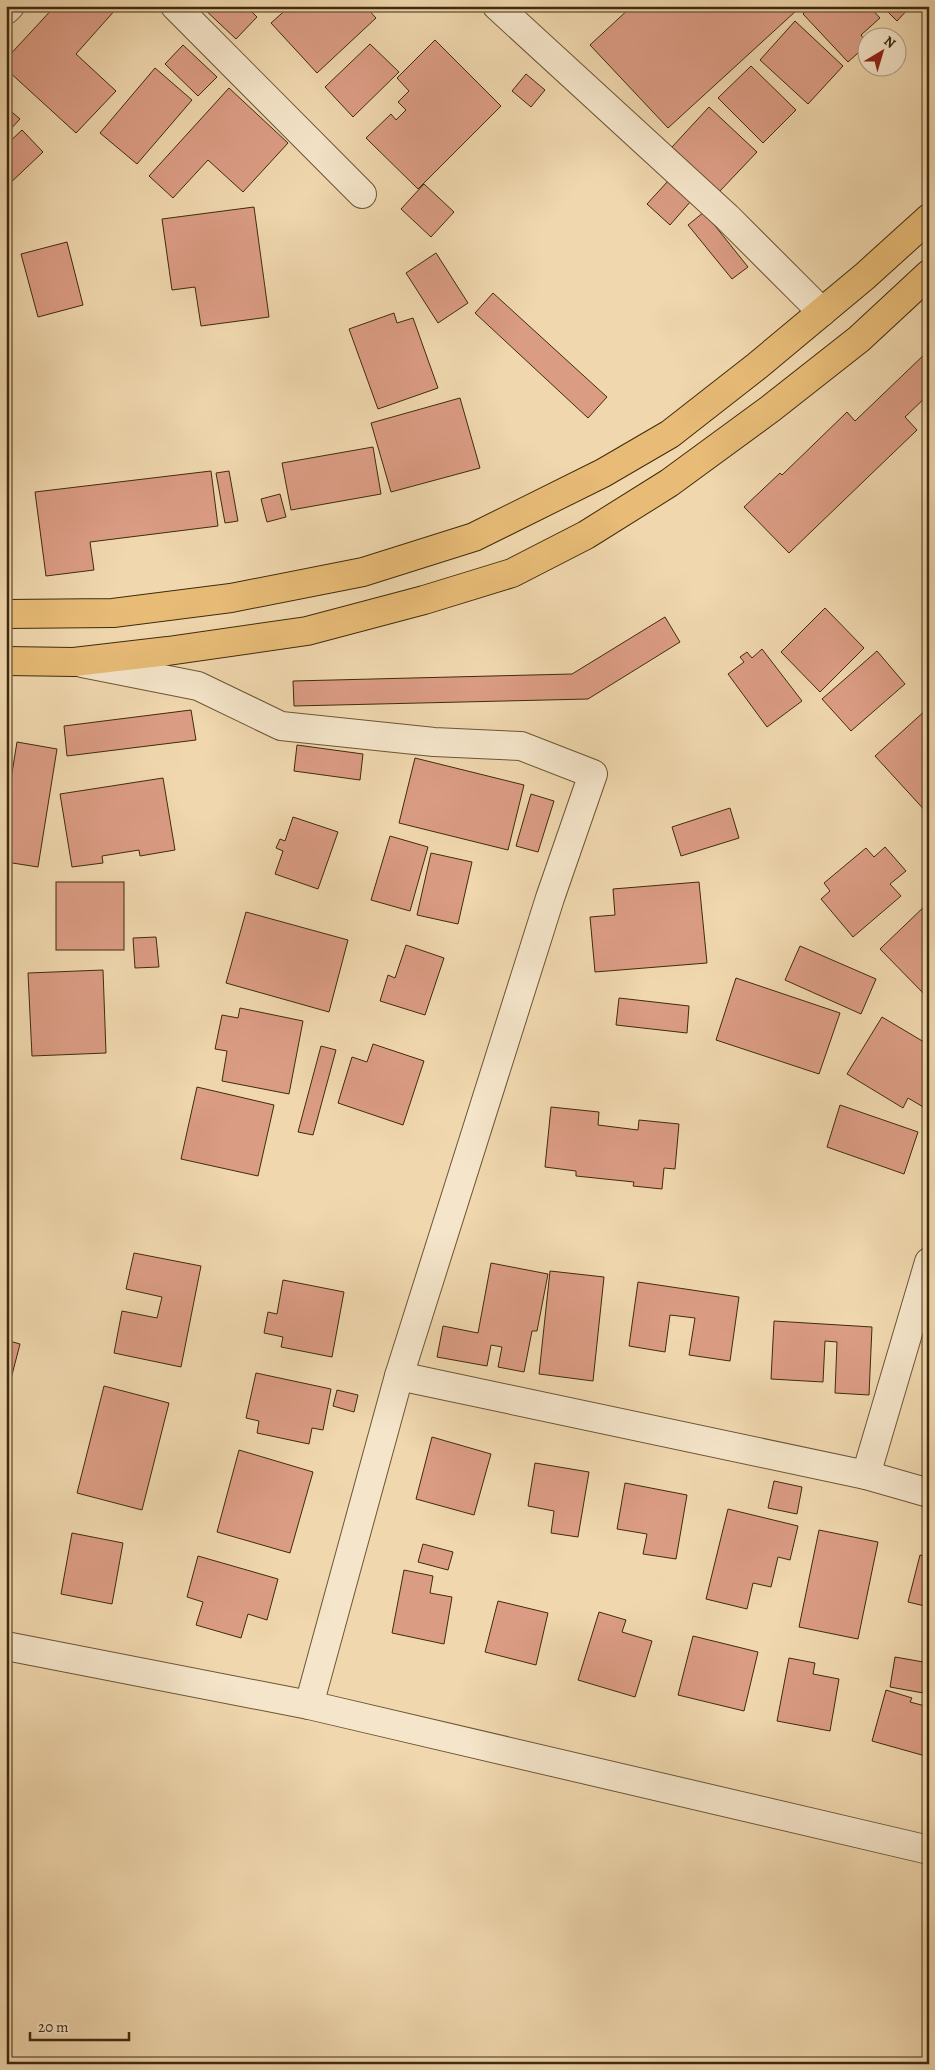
<svg xmlns="http://www.w3.org/2000/svg" width="935" height="2070" viewBox="0 0 935 2070" font-family="Alegreya,serif">
<style>
.building{fill:#db9c84;stroke:#3f2b0c}
.lines{fill:none;stroke-linecap:round;stroke-linejoin:round}
.street-casing{stroke:#6b5634;stroke-width:30}
.primary-casing{stroke:#3f2b0c;stroke-width:30}
.street{stroke:#f5e5ca;stroke-width:28}
.primary{stroke:#e8bc77;stroke-width:28}
</style>
<rect width="100%" height="100%" fill="#f0d7ae"/>
<filter id="stains"><feTurbulence type="fractalNoise" baseFrequency=".004" numOctaves="4"/><feColorMatrix values="0 0 0 0 .2 0 0 0 0 .09 0 0 0 0 .02 0 0 0 .5 -.17"/></filter>
<radialGradient id="worn" r=".72"><stop offset=".6" stop-color="#630" stop-opacity="0"/><stop offset="1" stop-color="#630" stop-opacity=".3"/></radialGradient>
<g class="building">
<path d="M55,6h58l3,3 -40,45 40,37 -40,42 -70,-64v-10z"/>
<path d="M201,6h45l11,11 -21,22z"/>
<path d="M290,6h39l3,4 5,-4h28l11,12 -59,55 -46,-50z"/>
<path d="M632,6h162l3,4 -129,118 -78,-83z"/>
<path d="M811,6h58l11,12 -19,17 7,9 -20,18 -45,-48z"/>
<path d="M882,6h29l-14,15z"/>
<path d="M795,21l48,45 -35,38 -48,-44z"/>
<path d="M435,40l66,66 -83,83 -52,-51 25,-24 5,6 10,-10 -8,-8 11,-11 -12,-13z"/>
<path d="M370,44l29,28 -46,45 -28,-30z"/>
<path d="M183,45l34,32 -19,19 -33,-32z"/>
<path d="M751,66l45,44 -33,33 -45,-45z"/>
<path d="M155,68l37,32 -55,64 -37,-31z"/>
<path d="M526,74l19,16 -14,17 -19,-16z"/>
<path d="M229,88l59,55 -45,49 -35,-32 -35,38 -24,-22z"/>
<path d="M6,107l14,12 -14,15z"/>
<path d="M709,107l48,45 -38,40 -47,-45z"/>
<path d="M22,130l21,22 -37,35v-42z"/>
<path d="M668,181l23,20 -21,24 -23,-21z"/>
<path d="M424,184l30,28 -23,25 -30,-28z"/>
<path d="M254,207l15,110 -68,9 -6,-39 -23,3 -10,-71z"/>
<path d="M704,212l44,55 -16,12 -44,-54z"/>
<path d="M67,242l16,63 -45,12 -17,-63z"/>
<path d="M436,253l32,50 -30,20 -32,-50z"/>
<path d="M493,293l114,104 -19,21 -113,-105z"/>
<path d="M394,313l3,10 16,-5 25,70 -60,21 -29,-80z"/>
<path d="M929,350v44l-24,23 12,13 -128,123 -45,-46 36,-34 2,2 65,-63 8,9z"/>
<path d="M460,398l20,70 -89,24 -20,-69z"/>
<path d="M373,447l8,47 -90,16 -9,-47z"/>
<path d="M211,471l7,55 -128,16 4,28 -48,6 -11,-84z"/>
<path d="M229,471l9,50 -13,2 -9,-50z"/>
<path d="M280,494l6,23 -19,5 -6,-23z"/>
<path d="M825,608l39,40 -44,44 -39,-40z"/>
<path d="M665,617l15,25 -92,57 -294,7 -1,-25 279,-7z"/>
<path d="M762,649l40,52 -35,26 -39,-53 16,-12 -4,-5 7,-5 5,6z"/>
<path d="M877,651l28,33 -54,47 -29,-32z"/>
<path d="M927,709l2,2v104l-54,-59z"/>
<path d="M191,710l5,30 -129,16 -3,-30z"/>
<path d="M17,742l40,7 -19,118 -32,-5v-52z"/>
<path d="M297,745l66,9 -3,26 -66,-9z"/>
<path d="M415,758l109,27 -16,65 -109,-27z"/>
<path d="M163,778l12,72 -35,6 -1,-6 -37,6 1,7 -31,4 -12,-73z"/>
<path d="M531,794l23,7 -16,51 -22,-6z"/>
<path d="M730,808l9,30 -58,18 -9,-29z"/>
<path d="M293,817l45,15 -20,57 -43,-15 8,-23 -7,-3 4,-9 5,2z"/>
<path d="M390,836l38,11 -18,64 -39,-11z"/>
<path d="M885,847l21,24 -16,13 11,12 -48,41 -32,-38 9,-8 -6,-8 42,-35 8,9z"/>
<path d="M431,853l41,9 -14,62 -41,-9z"/>
<rect x="56" y="882" width="68" height="68"/>
<path d="M699,882l8,81 -112,9 -5,-55 25,-2 -2,-26z"/>
<path d="M929,902v92l-3,2 -46,-47z"/>
<path d="M246,912l102,28 -19,72 -103,-29z"/>
<path d="M156,937l3,30 -24,1 -2,-30z"/>
<path d="M406,945l38,13 -19,57 -45,-14 8,-26 7,3z"/>
<path d="M800,946l76,33 -15,35 -76,-34z"/>
<path d="M103,970l3,83 -74,3 -4,-83z"/>
<path d="M736,978l104,35 -21,61 -103,-34z"/>
<path d="M619,998l70,8 -2,27 -71,-8z"/>
<path d="M240,1008l63,13 -14,73 -67,-13 5,-30 -12,-2 7,-34 16,3z"/>
<path d="M882,1017l47,28v19l-5,9 5,3v25l-4,7 -17,-10 -5,10 -56,-34z"/>
<path d="M373,1044l51,17 -21,64 -65,-22 14,-46 15,5z"/>
<path d="M321,1046l15,4 -23,85 -15,-3z"/>
<path d="M197,1087l77,18 -16,71 -77,-17z"/>
<path d="M840,1105l78,27 -14,42 -77,-27z"/>
<path d="M551,1107l48,5 -1,13 40,5 1,-10 40,4 -4,45 -11,-1 -2,21 -29,-3 1,-4 -58,-6v-5l-31,-4z"/>
<path d="M134,1253l67,13 -20,101 -67,-14 8,-42 35,7 5,-21 -36,-8z"/>
<path d="M491,1263l57,11 -11,57h-5l-8,41 -26,-5 4,-20 -11,-2 -4,21 -50,-9 6,-31 35,7z"/>
<path d="M550,1271l54,6 -11,104 -54,-7z"/>
<path d="M283,1280l61,12 -12,65 -51,-10 2,-10 -19,-4 4,-21 9,2z"/>
<path d="M638,1282l101,15 -9,64 -41,-6 6,-37 -25,-3 -5,37 -36,-6z"/>
<path d="M774,1321l98,6 -3,68 -34,-2 2,-51 -12,-1 -2,41 -52,-3z"/>
<path d="M6,1340l14,4 -14,54z"/>
<path d="M256,1373l75,16 -8,41 -11,-2 -3,16 -52,-11 2,-12 -13,-3z"/>
<path d="M104,1386l65,17 -27,107 -65,-17z"/>
<path d="M337,1390l21,5 -4,17 -21,-6z"/>
<path d="M432,1437l59,17 -17,61 -58,-16z"/>
<path d="M239,1450l74,22 -23,81 -73,-21z"/>
<path d="M535,1463l54,9 -11,65 -27,-4 3,-22 -26,-5z"/>
<path d="M774,1481l28,6 -5,27 -29,-6z"/>
<path d="M625,1483l62,12 -11,64 -33,-5 4,-20 -30,-5z"/>
<path d="M728,1509l70,17 -8,34 -12,-3 -7,30 -18,-4 -6,26 -41,-10z"/>
<path d="M819,1530l59,12 -20,97 -59,-12z"/>
<path d="M72,1533l51,10 -11,61 -51,-10z"/>
<path d="M423,1544l30,8 -5,18 -30,-8z"/>
<path d="M920,1555l9,2v50l-21,-5z"/>
<path d="M198,1556l80,23 -11,41 -19,-6 -7,24 -45,-13 7,-23 -16,-5z"/>
<path d="M404,1570l29,6 -3,17 22,4 -8,47 -52,-11z"/>
<path d="M498,1601l50,12 -12,52 -51,-13z"/>
<path d="M599,1612l27,8 -4,12 30,9 -17,56 -57,-17z"/>
<path d="M693,1636l65,16 -14,59 -66,-16z"/>
<path d="M895,1657l34,6v31l-39,-7z"/>
<path d="M789,1658l26,5 -2,11 26,5 -9,52 -53,-10z"/>
<path d="M886,1690l26,8 -2,4 19,5v50l-57,-16z"/>
</g>
<g class="lines">
<g class="street-casing">
<g id="street">
<path d="M175,6l187,188"/>
<path d="M497,6l230,211 95,95"/>
<path d="M6,10l4,-4"/>
<path d="M82,663l116,23 83,40 153,16 87,4 72,28 -43,124 -151,478"/>
<path d="M866,1475l63,-213"/>
<path d="M6,1646l303,59 620,145"/>
<path d="M309,1705l90,-329 467,99 63,18"/>
</g>
</g>
<g class="primary-casing">
<g id="primary">
<path d="M6,614l107,-1 118,-15 132,-26 111,-35 129,-64 67,-39 87,-68 108,-90 64,-58"/>
<path d="M6,661l68,1 94,-11 139,-20 117,-31 88,-27 74,-38 83,-52 101,-74 89,-70 70,-65"/>
</g>
</g>
<use href="#street" class="street"/>
<use href="#primary" class="primary"/>
</g>
<rect width="935" height="2070" fill="none" stroke="#f0d7ae" stroke-width="25"/>
<rect x="8" y="8" width="920" height="2055" fill="none" stroke="#3f2b0c" stroke-width="2.5"/>
<rect x="12" y="12" width="910" height="2045" fill="none" stroke="#3f2b0c"/>
<g transform="translate(882 52) rotate(38)"><circle r="24" fill="#f5e5ca" stroke="#ac9b7e"/>
<path d="M0-4L9 19L0 12L-9 19Z" fill="#8f2418"/>
<text y="-8" font-size="14" font-weight="bold" text-anchor="middle" fill="#3f2b0c">N</text>
</g>
<path d="M30 2032v8h99v-8" fill="none" stroke="#3f2b0c" stroke-width="2.5"/>
<text x="38" y="2032" font-size="15" fill="#3f2b0c" stroke="#f5e5ca" stroke-width="4" paint-order="stroke">20 m</text>
<rect width="100%" height="100%" filter="url(#stains)"/>
<rect width="100%" height="100%" fill="url(#worn)"/>
</svg>
